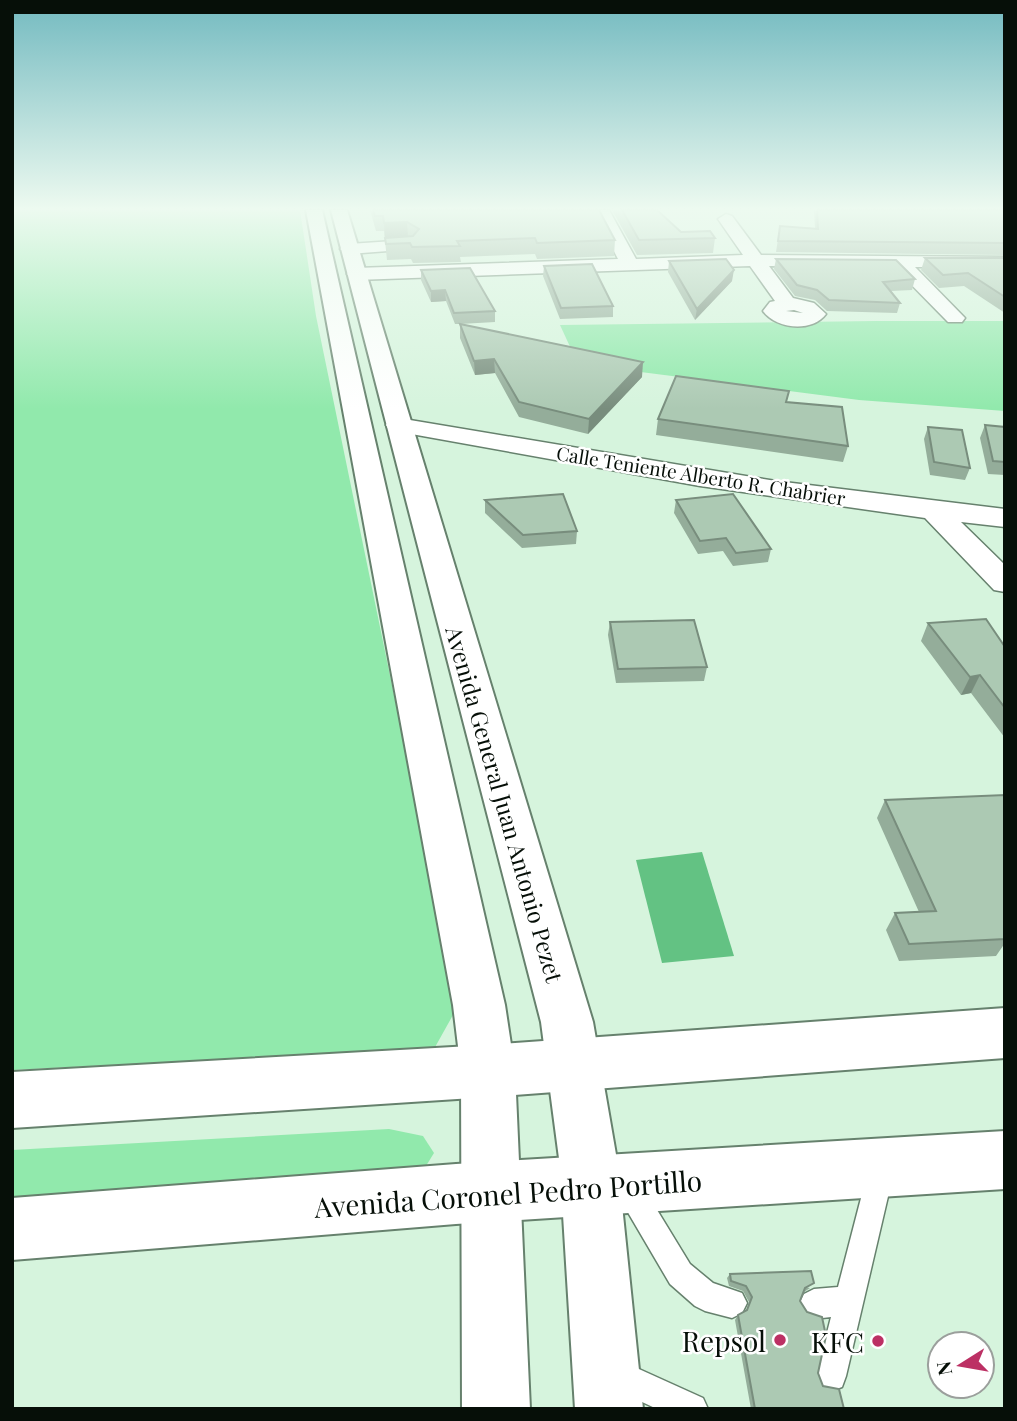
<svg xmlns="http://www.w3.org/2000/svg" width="1017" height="1421" viewBox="0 0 1017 1421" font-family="'Playfair Display',serif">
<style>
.green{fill:#91e9ac}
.water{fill:#63c283}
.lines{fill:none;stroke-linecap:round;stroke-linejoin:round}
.service-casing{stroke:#66816d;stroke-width:3}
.minor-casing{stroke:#66816d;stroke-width:3}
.tertiary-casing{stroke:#66816d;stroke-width:4}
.secondary-casing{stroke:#66816d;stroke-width:4}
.service{fill:#fff;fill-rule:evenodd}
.minor{fill:#fff;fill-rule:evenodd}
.tertiary{fill:#fff;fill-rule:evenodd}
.secondary{fill:#fff;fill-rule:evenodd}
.wall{fill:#94ad9a}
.shaded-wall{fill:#788d7d}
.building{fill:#acc9b3;stroke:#788d7d;stroke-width:2}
.poi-dot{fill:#bc3064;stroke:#fff;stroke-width:2.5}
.labels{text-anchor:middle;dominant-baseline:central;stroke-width:5;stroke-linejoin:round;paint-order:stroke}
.far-street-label{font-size:19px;fill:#060f08;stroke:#fff}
.street-label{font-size:23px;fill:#060f08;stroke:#fff}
.near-street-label{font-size:28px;fill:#060f08;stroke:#fff}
.near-poi-label{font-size:28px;fill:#060f08;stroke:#fff;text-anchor:end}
</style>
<rect width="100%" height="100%" fill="#d6f4dd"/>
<g class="green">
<path d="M12,210h288l16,106 142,690 -24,43 -422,21z"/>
<path d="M875,321h130v90l-146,-11 -281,-36 -18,-39z"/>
<path d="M389,1129l34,7 11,17 -13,21 -409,27v-51z"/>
</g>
<path class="water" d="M702,852l32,104 -72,7 -26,-103z"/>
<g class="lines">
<g class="service-casing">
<g id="service">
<path d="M880,1162l9,4 4,9 -47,201 -4,11 -11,4 -11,-4 -4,-11 15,-59 -17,2 -10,-5 -5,-10 5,-10 10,-5 24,-2 29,-112 4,-9z"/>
<path d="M630,1178l10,4 50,82 23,19 29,10 5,10 -5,10 -10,5 -27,-7 -10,-5 -25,-22 -54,-92 4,-10z"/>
<path d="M619,1360l84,38 5,11h-51l-49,-23 -4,-11 4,-11z"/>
</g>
</g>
<g class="minor-casing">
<g id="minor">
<path d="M593,210h16l27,49 107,-4 -25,-36 8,-5 6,2 29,39 244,2v10h-90l50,51 -3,4h-14l-54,-55 -125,-1 24,32 21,5 12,11c-14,19 -50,15 -63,-3l7,-9 5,-1 -25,-35 -394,14 -9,-6 9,-6 262,-9zM794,310l9,3 -17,-2z"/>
<path d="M408,240l9,5 -3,4 -65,5 -9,-5 9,-5z"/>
<path d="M398,418l378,63 229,28v18l-44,-5 44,43v27l-11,-2 -69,-72 -225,-32 -311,-56 -3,-5 3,-5z"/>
</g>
</g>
<g class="tertiary-casing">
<g id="tertiary">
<path d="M306,210h16l183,795 10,66 15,338h-68l-1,-338 -8,-66z"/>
<path d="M331,210h16l246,812 25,144 25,243h-68l-15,-243 -19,-144z"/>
</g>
</g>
<g class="secondary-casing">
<g id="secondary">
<path d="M1005,1008v50l-517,39 -476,31v-56l476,-27z"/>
<path d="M1005,1131v58l-549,35 -444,36v-62l444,-34z"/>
</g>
</g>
<use href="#service" class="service"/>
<use href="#minor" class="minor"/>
<use href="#tertiary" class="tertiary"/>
<use href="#secondary" class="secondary"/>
</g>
<g class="wall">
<path d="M370,210h229l16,30 -1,16 -77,3 -2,-5 -75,3 1,5 -48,1 -2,-4 -24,1 -3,-29h-8z"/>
<path d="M612,210h45l24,22 34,6 -2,15 -76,2z"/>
<path d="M814,210h191v45l-229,-3 4,-26 35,2z"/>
<path d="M925,258h80v55l-41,-27 -25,2 -18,-18z"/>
<path d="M776,259l139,20 -3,11 -21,1 9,12 -3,10 -70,-2 -12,-11 -20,-4 -21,-27z"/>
<path d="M669,261l63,20 -37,39 -27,-48z"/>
<path d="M544,266l69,40v11l-53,2 -17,-43z"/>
<path d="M421,270l74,41v11l-35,2 182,53 -54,57 -69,-17 -24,-44 -20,2 -15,-37v-14h-5l-9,-23 -15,1 -10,-22z"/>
<path d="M786,402l62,44 -5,16 -187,-27 2,-16z"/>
<path d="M985,425l20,2v48l-17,-1 -8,-36z"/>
<path d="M928,427l42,41 -5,12 -35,-5 -6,-36z"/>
<path d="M485,500l92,31 -1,13 -54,4 -37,-35z"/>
<path d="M676,500l95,49 -3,13 -35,4 -10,-15 -25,3 -24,-41z"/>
<path d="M610,622l97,45 -3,14 -88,2 -8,-48z"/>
<path d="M928,623l77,24v91l-34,-45 -10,2 -40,-54z"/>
<path d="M1005,795v148l-9,13 -97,5 -13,-31 9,-17 24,-1 -42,-94 8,-18z"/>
<path d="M730,1274l80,14 -6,4 -4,9 18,72 5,13 21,23h-93l-16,-89 3,-5 8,-4 3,-9 -6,-11 -14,-5 -2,-8z"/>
</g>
<g class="shaded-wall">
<path d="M407,222l1,15 -23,2 -1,-16z"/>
<path d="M734,270l-2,11 -37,39 2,-11z"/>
<path d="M445,290l1,11 -15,1v-11z"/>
<path d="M494,359l1,14 -20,2 -1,-14z"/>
<path d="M643,362l-1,15 -54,57 1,-15z"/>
<path d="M980,675l-9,18 -10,2 9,-18z"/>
</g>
<g class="building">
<path d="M373,210h226l16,30 -78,3 -2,-5 -78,3 3,5 -48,1 -2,-4 -24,1 -1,-6 28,-2 6,-7 -12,-7 -23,1 -1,-7h-8z"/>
<path d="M622,210h35l24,22 29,-1 5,7 -76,2z"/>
<path d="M817,210h188v33l-227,-2 2,-15 38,3z"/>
<path d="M925,258h80v39l-37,-24 -25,2z"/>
<path d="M726,259l8,11 -37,39 -28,-48z"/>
<path d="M776,259l120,1 19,19 -32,3 17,21 -71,-3 -12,-10 -20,-5z"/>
<path d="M592,264l21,42 -52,2 -17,-42z"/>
<path d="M470,268l25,43 -41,2 -9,-23 -14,1 -10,-21z"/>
<path d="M460,324l183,38 -54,57 -70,-17 -25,-43 -20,2z"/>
<path d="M676,376l113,15 -3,11 56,5 6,39 -190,-27z"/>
<path d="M985,425l20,2v35l-12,-1z"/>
<path d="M928,427l34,3 8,38 -36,-6z"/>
<path d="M563,494l14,37 -54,4 -38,-35z"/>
<path d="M733,494l38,55 -35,4 -10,-15 -26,3 -24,-41z"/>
<path d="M986,619l19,28v61l-25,-33 -10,2 -42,-54z"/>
<path d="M694,620l13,47 -89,2 -8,-47z"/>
<path d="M1005,795v144l-96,5 -14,-31 41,-2 -51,-111z"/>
<path d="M811,1271l3,12 -9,5 -5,13 7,11 15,5 4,19 -8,37 5,13 16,3 5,20h-89l-17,-94 9,-5 5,-13 -6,-11 -15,-5 -1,-7z"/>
</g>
<linearGradient id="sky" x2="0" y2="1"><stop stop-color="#73bac0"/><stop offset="0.51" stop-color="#edfaf0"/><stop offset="1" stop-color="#edfaf0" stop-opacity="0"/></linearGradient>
<rect width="1017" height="409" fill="url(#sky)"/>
<g class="poi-dot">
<circle cx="780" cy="1340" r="7"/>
<circle cx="878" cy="1341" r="7"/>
</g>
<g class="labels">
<g class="far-street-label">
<text transform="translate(701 475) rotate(9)">Calle Teniente Alberto R. Chabrier</text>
</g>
<g class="street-label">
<text transform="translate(505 804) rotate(74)">Avenida General Juan Antonio Pezet</text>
</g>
<g class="near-street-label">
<text transform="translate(508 1193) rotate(-4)">Avenida Coronel Pedro Portillo</text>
</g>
<g class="near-poi-label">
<text x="766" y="1340">Repsol</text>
<text x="864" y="1341">KFC</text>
</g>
</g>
<rect width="1017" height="1421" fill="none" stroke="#060f08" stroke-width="28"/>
<g transform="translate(961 1365) rotate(259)"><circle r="33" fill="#ffffff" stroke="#9b9f9c" stroke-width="2"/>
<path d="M0-5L12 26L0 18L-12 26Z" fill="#bc3064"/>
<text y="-10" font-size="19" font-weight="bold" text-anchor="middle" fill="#060f08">N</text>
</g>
</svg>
